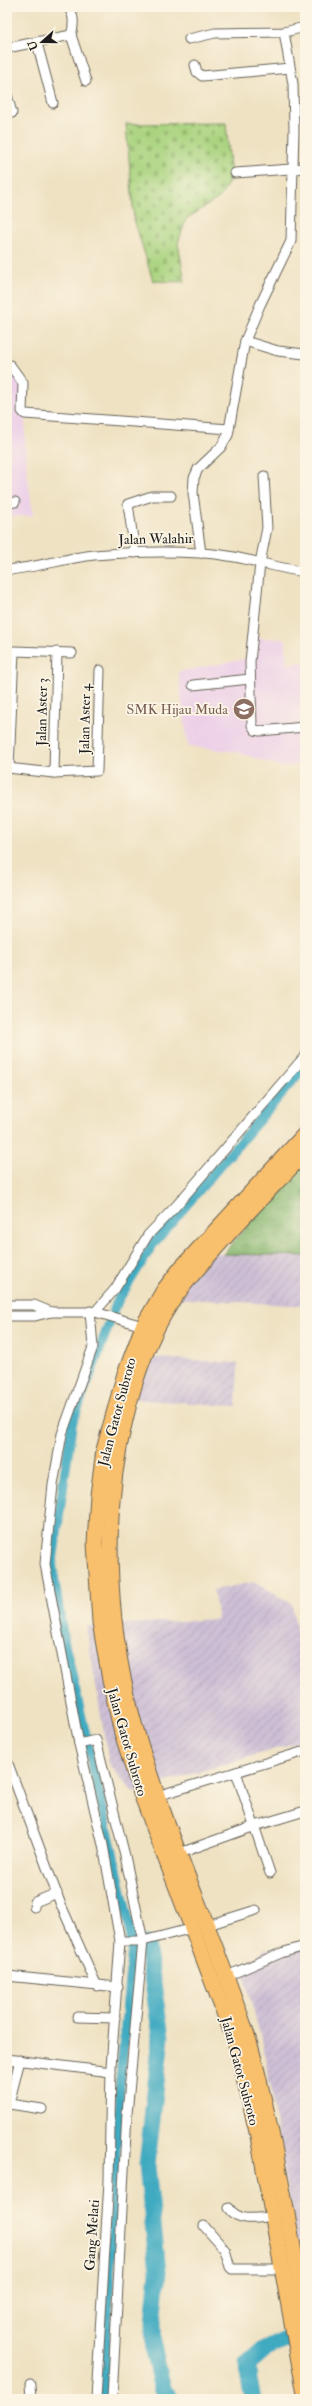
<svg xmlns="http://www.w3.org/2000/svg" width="312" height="2406" viewBox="0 0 312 2406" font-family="'IM FELL Double Pica',serif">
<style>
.built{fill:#edd0e8}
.industrial{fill:url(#industrial-furrows)}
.forest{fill:url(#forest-crowns);stroke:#516844}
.cemetery{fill:url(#cemetery-stones);stroke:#62784d}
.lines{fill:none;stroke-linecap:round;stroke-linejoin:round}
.canal{stroke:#41aac1;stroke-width:10}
.river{stroke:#41aac1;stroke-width:17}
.minor-casing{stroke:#666156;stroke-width:11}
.trunk-casing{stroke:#666156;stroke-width:17}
.minor{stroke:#fff;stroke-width:9}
.trunk{stroke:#f8bf6c;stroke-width:15}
.labels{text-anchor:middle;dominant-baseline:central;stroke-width:3.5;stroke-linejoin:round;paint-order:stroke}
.street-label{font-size:14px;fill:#1c1c1c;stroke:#fcf5e5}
.education-label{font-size:14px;fill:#785e54;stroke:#fcf5e5;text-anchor:end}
</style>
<defs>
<pattern id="industrial-furrows" width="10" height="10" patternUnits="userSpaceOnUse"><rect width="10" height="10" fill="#ccbed4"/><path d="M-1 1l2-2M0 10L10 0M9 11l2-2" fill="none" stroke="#afa3b5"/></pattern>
<pattern id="forest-crowns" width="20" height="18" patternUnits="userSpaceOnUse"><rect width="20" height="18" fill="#86b56d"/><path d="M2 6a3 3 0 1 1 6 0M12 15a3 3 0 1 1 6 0" fill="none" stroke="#6d9259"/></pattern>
<pattern id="cemetery-stones" width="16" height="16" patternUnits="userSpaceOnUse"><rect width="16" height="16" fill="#a9d37e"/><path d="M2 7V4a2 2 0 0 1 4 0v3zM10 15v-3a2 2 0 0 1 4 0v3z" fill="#91b56c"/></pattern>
</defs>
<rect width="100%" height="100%" fill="#fcf5e5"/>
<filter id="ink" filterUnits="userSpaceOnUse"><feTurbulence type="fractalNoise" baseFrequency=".025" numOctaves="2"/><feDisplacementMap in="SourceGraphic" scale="8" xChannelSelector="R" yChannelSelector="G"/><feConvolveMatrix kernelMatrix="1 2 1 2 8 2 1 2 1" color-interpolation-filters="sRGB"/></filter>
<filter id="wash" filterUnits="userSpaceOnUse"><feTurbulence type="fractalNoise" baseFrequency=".012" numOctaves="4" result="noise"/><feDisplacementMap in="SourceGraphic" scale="16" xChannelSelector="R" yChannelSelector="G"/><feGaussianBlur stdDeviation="0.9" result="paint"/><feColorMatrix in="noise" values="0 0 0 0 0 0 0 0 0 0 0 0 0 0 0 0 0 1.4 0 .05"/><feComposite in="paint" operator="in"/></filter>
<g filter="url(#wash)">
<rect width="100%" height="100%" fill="#efe2c3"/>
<g class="built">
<path d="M7,361l18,24v70l8,61h-26z"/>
<path d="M248,638l38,1 1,25 18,-2v101l-23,4 -45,-15 -49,-6 -10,-74 72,-14z"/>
</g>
<g class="industrial">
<path d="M198,1250l25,4 82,2v50l-132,-8z"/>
<path d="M143,1357l95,6 -2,43 -105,-7z"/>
<path d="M254,1582l38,22 13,82v54l-172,52 -24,-28 -23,-138 132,-7 -5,-29z"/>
<path d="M305,1944v316l-7,-3 -35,-212 -21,-75 23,-21z"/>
</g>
<path class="forest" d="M305,1159v97l-82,-2z"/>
<path class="cemetery" d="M226,123l5,55 -11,19 -34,22 -8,24 7,39 -32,-1 -19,-62 -8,-95z"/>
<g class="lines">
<path class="canal" d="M103,2399l17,-315 12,-133 -3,-28 -66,-286 -11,-72 20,-142 46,-123 35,-56 152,-178"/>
<g class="river">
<path d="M147,1944l14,93 -14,128 11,107 -5,51 1,33 8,32 9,11"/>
<path d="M253,2399l-4,-18 -1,-17 16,-14 41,-19"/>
</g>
</g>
</g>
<g filter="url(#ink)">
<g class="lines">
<g class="minor-casing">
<g id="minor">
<path d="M71,35l15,46"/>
<path d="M189,39l26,-6 69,-1 21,-5"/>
<path d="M37,43l16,60"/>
<path d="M7,48l64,-13c3,-9 4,-22 -4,-28"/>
<path d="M195,65l2,7 5,4 88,-8"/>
<path d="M7,95l5,18"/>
<path d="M235,173l70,-5"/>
<path d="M245,341l33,10 27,3"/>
<path d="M10,365l13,18 -1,28 3,3 204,15"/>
<path d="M264,476l3,52 -7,35 -10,99 2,63 3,5 5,1 45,-4"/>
<path d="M7,503l8,-1"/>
<path d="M135,553l-7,-49 24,-8h19"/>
<path d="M201,553l-8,-60 1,-15 4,-9 23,-22 7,-12 17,-94 15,-36 31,-64 3,-111 -1,-46 -9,-52"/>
<path d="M7,570c29,-2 58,-12 87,-15 35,-3 71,-4 106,-2 36,1 70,14 105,19"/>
<path d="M193,685l57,-6"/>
<path d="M7,768l47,5 43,-2 3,-101"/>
<path d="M9,768l5,-117 58,2"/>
<path d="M54,773l3,-121"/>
<path d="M7,1305h27l17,7"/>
<path d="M90,1311l3,36 -31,87 -9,51 -8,79 34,180 24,101 17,96 -9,126 -2,114 -13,218"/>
<path d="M95,1312l20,-23 33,-54 28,-29 129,-150"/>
<path d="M7,1316h28l16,-4h44l48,14"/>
<path d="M79,1744l17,-4 29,116 18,85 -16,173 -15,285"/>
<path d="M7,1761l54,144 36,81"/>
<path d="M236,1772l34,101"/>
<path d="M157,1796l148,-45"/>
<path d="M180,1853l75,-27 50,-15"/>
<path d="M34,1907l1,-5 22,-9"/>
<path d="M208,1925l48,-15"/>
<path d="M120,1941h23l50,-13"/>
<path d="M7,1976l111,11"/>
<path d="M227,1976l54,-23 24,-7"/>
<path d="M77,2017l38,1"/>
<path d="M7,2059l104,13"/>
<path d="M7,2104h2l11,-44"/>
<path d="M9,2104l33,5"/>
<path d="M229,2208c10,15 28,10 44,8"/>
<path d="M204,2226l21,24 5,17 2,2h51"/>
<path d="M30,2384l1,15"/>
</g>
</g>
<g class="trunk-casing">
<g id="trunk">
<path d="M305,1134l-124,134 -17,22 -21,36 -19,51 -20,73 -6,45 -3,48 5,79 10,58 12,53 20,63 94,248 22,92 47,258"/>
<path d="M305,1153c-31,32 -62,63 -91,97 -15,17 -31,34 -43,53 -22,34 -37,78 -46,117 -25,100 -17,218 13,317 30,100 75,196 108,295 8,24 13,49 19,73 16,70 28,140 40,210"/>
</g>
</g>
<use href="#minor" class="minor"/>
<use href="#trunk" class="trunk"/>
</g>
</g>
<defs>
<g id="school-disc" transform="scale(1.15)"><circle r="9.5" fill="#8d6e63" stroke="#fcf5e5"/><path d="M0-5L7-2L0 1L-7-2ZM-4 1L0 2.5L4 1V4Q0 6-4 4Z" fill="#fff"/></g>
</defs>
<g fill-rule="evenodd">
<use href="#school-disc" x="244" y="709"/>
</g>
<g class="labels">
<g class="street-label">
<text transform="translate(156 539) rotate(-1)">Jalan Walahir</text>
<text transform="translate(42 712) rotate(-89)">Jalan Aster 3</text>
<text transform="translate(85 719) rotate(-89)">Jalan Aster 4</text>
<text transform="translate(117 1412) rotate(-75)">Jalan Gatot Subroto</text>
<text transform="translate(127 1742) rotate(74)">Jalan Gatot Subroto</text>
<text transform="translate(240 2071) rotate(75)">Jalan Gatot Subroto</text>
<text transform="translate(92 2235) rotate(-86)">Gang Melati</text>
</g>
<g class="education-label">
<text x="228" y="709">SMK Hijau Muda</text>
</g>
</g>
<rect width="312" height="2406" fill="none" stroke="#fcf5e5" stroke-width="24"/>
<g transform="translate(42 42) rotate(249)" stroke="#fcf5e5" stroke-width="3" paint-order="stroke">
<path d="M0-3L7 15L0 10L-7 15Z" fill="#1c1c1c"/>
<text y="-6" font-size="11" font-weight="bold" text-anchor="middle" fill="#1c1c1c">U</text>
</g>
</svg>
